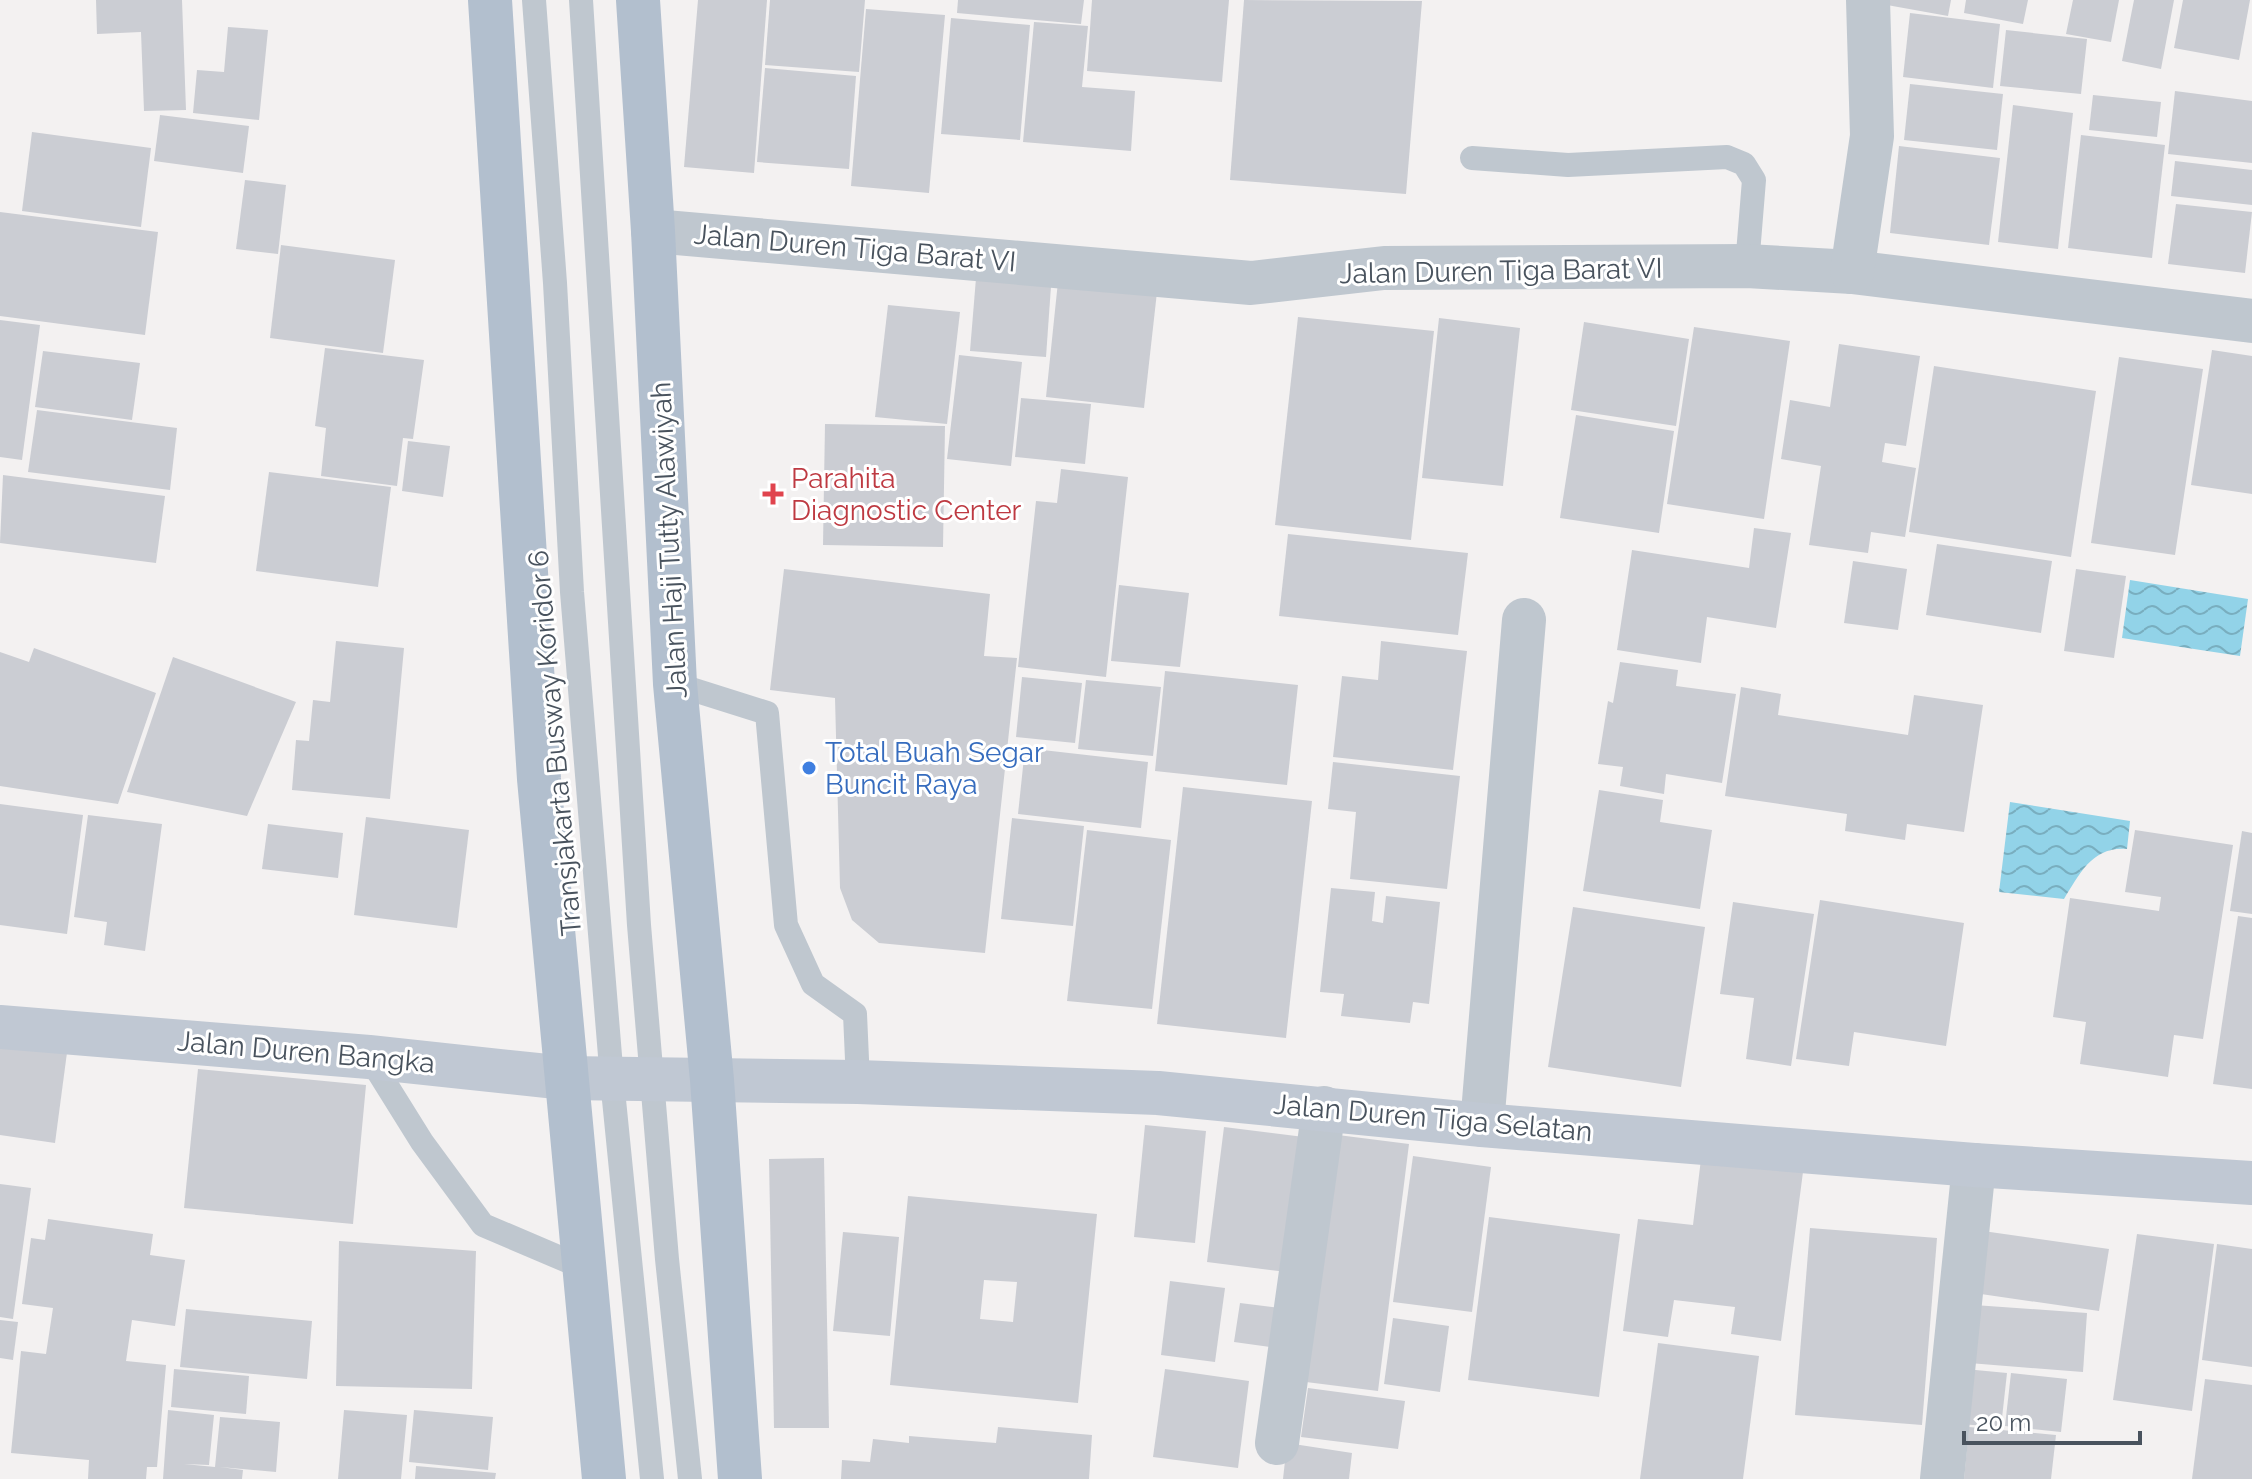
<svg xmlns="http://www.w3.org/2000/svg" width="2252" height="1479" viewBox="0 0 2252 1479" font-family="Raleway,sans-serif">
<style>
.water{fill:url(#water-waves)}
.building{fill:#cbcdd3;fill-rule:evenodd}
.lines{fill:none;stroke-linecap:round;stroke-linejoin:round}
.lane{stroke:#bfc7cf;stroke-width:24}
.street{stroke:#bfc7cf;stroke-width:44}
.secondary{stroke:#c0c8d3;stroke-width:44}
.primary{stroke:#b2bfce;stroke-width:44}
.health-dot{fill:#e0444e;stroke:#fff;stroke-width:3}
.shop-dot{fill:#3f7fe0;stroke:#fff;stroke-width:3}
.labels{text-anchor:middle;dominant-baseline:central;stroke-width:6;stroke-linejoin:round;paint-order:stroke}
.street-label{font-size:28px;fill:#49535e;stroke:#fff}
.health-label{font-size:28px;fill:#be3a42;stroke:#fff;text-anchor:start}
.shop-label{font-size:28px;fill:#366cbe;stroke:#fff;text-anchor:start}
</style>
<defs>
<pattern id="water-waves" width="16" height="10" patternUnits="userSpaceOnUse" patternTransform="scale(2)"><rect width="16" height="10" fill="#92d3e8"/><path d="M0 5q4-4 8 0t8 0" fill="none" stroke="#79aebf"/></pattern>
</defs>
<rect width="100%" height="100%" fill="#f3f1f1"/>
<g class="water">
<path d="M2130,580l118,19 -8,57 -118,-18z"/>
<path d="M2010,802l120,19 -3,28c-34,-3 -47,24 -63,50l-65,-7z"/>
</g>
<g class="building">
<path d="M96,0h86l4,110 -42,1 -3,-79 -44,2z"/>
<path d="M698,0h69l-13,173 -70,-6z"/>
<path d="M770,0h95l-6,72 -94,-7z"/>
<path d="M958,0h126l-3,24 -124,-11z"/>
<path d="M1092,0h137l-7,82 -135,-11z"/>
<path d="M1244,0l178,1 -16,193 -176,-14z"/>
<path d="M1888,0h63l-3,16 -61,-11z"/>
<path d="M1966,0h62l-5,24 -59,-11z"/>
<path d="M2073,0h46l-8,42 -45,-8z"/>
<path d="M2134,0h40l-13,69 -39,-8z"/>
<path d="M2183,0h67l-11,60 -65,-12z"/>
<path d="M866,9l79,6 -16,178 -78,-7z"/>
<path d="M1910,13l90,11 -7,64 -90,-11z"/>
<path d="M951,18l79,7 -10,115 -79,-6z"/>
<path d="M1034,22l54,4 -6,61 53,4 -4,60 -108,-9z"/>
<path d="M228,27l40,3 -9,90 -66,-7 4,-43 27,2z"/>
<path d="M2006,30l81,9 -6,55 -81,-8z"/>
<path d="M765,68l91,8 -7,93 -92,-7z"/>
<path d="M1910,84l93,10 -6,56 -93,-10z"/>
<path d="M2175,91l77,10v62l-84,-9z"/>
<path d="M2093,95l68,7 -4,35 -68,-7z"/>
<path d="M2013,105l60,8 -15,136 -60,-7z"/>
<path d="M160,115l89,11 -6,47 -89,-12z"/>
<path d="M32,132l119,16 -10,79 -119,-16z"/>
<path d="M2081,135l84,10 -13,113 -84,-10z"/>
<path d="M1899,146l101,12 -11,87 -99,-12z"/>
<path d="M2175,161l77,9v35l-81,-9z"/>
<path d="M245,180l41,5 -8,69 -42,-5z"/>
<path d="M2176,204l76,8 -7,61 -77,-9z"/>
<path d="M0,212l158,20 -13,103 -145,-19z"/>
<path d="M281,245l114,15 -12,93 -113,-15z"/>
<path d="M977,266l75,6 -6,85 -76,-6z"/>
<path d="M1059,272l99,11 -14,125 -98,-11z"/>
<path d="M888,305l72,7 -13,112 -72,-7z"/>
<path d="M1298,317l136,14 -23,209 -136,-15z"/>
<path d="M1439,318l81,10 -17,158 -81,-8z"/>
<path d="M0,320l40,5 -18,135 -22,-3z"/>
<path d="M1584,322l105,17 -13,87 -105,-16z"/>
<path d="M1694,327l96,14 -26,178 -97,-15z"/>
<path d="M1839,344l81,12 -14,90 -21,-3 -3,19 34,6 -11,69 -34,-5 -3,21 -59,-8 12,-79 -40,-7 9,-59 40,7z"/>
<path d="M325,348l99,12 -11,79 -10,-1 -6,48 -76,-10 5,-48 -11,-2z"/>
<path d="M2212,350l40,6v138l-61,-9z"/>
<path d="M43,351l97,12 -8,57 -97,-13z"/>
<path d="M959,355l63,7 -11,104 -64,-7z"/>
<path d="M2119,357l84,12 -28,186 -84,-12z"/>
<path d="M1934,366l162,25 -25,166 -162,-25z"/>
<path d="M1021,398l70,6 -6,60 -70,-7z"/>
<path d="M37,410l140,18 -7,62 -142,-18z"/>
<path d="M1576,415l98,16 -15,102 -99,-15z"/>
<path d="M825,424l120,2 -2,121 -120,-2z"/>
<path d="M408,441l42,5 -7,51 -41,-6z"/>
<path d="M1061,469l67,8 -22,200 -88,-10 18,-166 21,2z"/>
<path d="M269,472l122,15 -13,100 -122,-16z"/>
<path d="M3,475l162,21 -9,67 -156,-20z"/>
<path d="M1754,528l37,5 -15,95 -69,-11 -6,46 -84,-13 15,-100 117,18z"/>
<path d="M1288,534l180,19 -10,82 -179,-19z"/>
<path d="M1937,544l115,17 -11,72 -115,-18z"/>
<path d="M1853,561l54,8 -9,61 -54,-7z"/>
<path d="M784,569l206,25 -6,62 33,2 -32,295 -106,-10 -27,-23 -12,-32 -5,-190 -65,-8z"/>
<path d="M2076,569l50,7 -12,82 -50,-7z"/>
<path d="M1119,585l70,8 -9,74 -69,-6z"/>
<path d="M336,641l68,7 -14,151 -98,-9 4,-50 13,1 4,-41 17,2z"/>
<path d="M1381,641l86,10 -14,119 -120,-13 9,-81 36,4z"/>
<path d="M34,648l122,45 -38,111 -118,-18v-134l29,10z"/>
<path d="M173,657l123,45 -49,114 -120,-24z"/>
<path d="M1620,662l58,8 -2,16 60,8 -14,89 -56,-9 -2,20 -44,-8 3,-19 -25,-3 10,-63 5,2z"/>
<path d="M1165,671l133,14 -11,100 -132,-14z"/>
<path d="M1022,677l60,6 -7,60 -59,-6z"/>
<path d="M1086,680l75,7 -8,69 -75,-7z"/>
<path d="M1741,687l40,7 -3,21 130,20 6,-40 69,10 -19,127 -57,-8 -2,16 -60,-9 2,-17 -122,-18z"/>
<path d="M1025,748l123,14 -7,66 -123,-14z"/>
<path d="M1333,762l127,14 -13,113 -97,-10 6,-67 -28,-3z"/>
<path d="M1183,787l129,14 -26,237 -129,-14z"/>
<path d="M1599,790l64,10 -3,22 52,8 -12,79 -117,-18z"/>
<path d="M0,804l83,11 -16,119 -67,-9z"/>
<path d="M88,815l74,9 -17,127 -41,-6 3,-23 -33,-5z"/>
<path d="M366,817l103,13 -12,98 -103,-13z"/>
<path d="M1012,818l72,8 -11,100 -72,-7z"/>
<path d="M268,824l75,9 -5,45 -76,-9z"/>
<path d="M1087,830l84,10 -19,169 -85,-8z"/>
<path d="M2135,830l98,15 -30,194 -29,-4 -6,42 -88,-13 6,-42 -33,-5 17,-119 89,13 2,-14 -36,-5z"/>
<path d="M2242,831l10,2v81l-22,-3z"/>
<path d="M1331,888l44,4 -3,29 11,2 3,-27 54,6 -11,102 -16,-2 -3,21 -69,-7 3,-22 -24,-2z"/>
<path d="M1820,900l144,23 -18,123 -92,-14 -5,34 -53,-7z"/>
<path d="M1733,902l81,12 -23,152 -45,-7 8,-61 -34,-4z"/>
<path d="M1573,907l132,20 -24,160 -133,-20z"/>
<path d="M2238,916l14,2v171l-39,-5z"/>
<path d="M0,1037l68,8 -13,98 -55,-8z"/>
<path d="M198,1069l168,16 -13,139 -169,-16z"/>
<path d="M1145,1125l61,6 -11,112 -61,-6z"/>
<path d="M1224,1127l88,11 -17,135 -88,-11z"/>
<path d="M1330,1134l79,10 -31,247 -80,-10z"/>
<path d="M1413,1156l78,11 -19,145 -79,-10z"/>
<path d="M824,1158l5,270h-55l-5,-269z"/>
<path d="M1701,1159l102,13 -22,169 -50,-7 4,-27 -61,-7 -6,37 -45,-6 15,-112 55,6z"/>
<path d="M0,1184l31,4 -18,131 -13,-2z"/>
<path d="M908,1196l189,18 -19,189 -188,-18zM984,1280l33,2 -4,40 -33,-3z"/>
<path d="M1489,1217l131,17 -21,163 -131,-17z"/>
<path d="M48,1219l105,15 -3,21 35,5 -10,66 -43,-6 -6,41 40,4 -9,102h-10l-1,12h-58l1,-19 -78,-7 10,-102 25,3 7,-46 -31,-4 9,-66 14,2z"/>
<path d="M1810,1228l127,10 -15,187 -127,-10z"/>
<path d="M1983,1231l126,18 -10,62 -125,-18z"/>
<path d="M843,1232l56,5 -9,99 -57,-5z"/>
<path d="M2137,1234l77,10 -22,167 -79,-11z"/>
<path d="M339,1241l137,10 -4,138 -136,-3z"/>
<path d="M2217,1244l35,5v118l-50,-7z"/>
<path d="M1170,1281l55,7 -10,74 -54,-7z"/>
<path d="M1240,1303l49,6 -5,40 -50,-7z"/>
<path d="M1974,1305l113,8 -4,59 -114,-9z"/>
<path d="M186,1309l126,12 -5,58 -127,-12z"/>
<path d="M1393,1318l56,8 -9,66 -56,-8z"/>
<path d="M0,1320l18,2 -5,38 -13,-2z"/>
<path d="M1658,1343l101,13 -16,123h-103z"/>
<path d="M174,1369l75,7 -3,38 -75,-7z"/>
<path d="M1165,1369l84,12 -11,87 -85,-11z"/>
<path d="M1965,1369l42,4 -6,54 -42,-3z"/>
<path d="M2011,1373l56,6 -6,53 -56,-6z"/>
<path d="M2205,1379l47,6v94h-60z"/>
<path d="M1308,1388l97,13 -7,48 -97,-12z"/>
<path d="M168,1410l46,5 -5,50 -25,-1 31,3 5,-50 60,5 -4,50 -56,-5 23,3 -1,9h-79z"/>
<path d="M344,1410l63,5 -6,64h-63z"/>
<path d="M414,1410l79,7 -5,53 -79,-8z"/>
<path d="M998,1427l94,8 -3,44h-248l1,-19 28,2 3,-23 36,4v-7l87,7z"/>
<path d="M1969,1427l87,8 -5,44h-87z"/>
<path d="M1287,1443l65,10 -3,26h-66z"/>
<path d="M416,1466l80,7 -1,6h-80z"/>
</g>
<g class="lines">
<g class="lane">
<path d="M534,0l21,283 17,309 40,488 40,399"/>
<path d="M581,0l58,925 28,334 23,220"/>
<path d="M1472,158l96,7 159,-8 17,7 10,16 -7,86"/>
<path d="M675,684l92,29 19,212 27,59 42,30 3,68"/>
<path d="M369,1057l53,85 61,83 101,43"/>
</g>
<g class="street">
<path d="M653,231l598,52 133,-15 363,-2 105,6 400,49"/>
<path d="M1852,272l20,-136 -4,-136"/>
<path d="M1482,1125l42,-505"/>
<path d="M1277,1443l47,-335"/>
<path d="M1942,1479l32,-314"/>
</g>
<path class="secondary" d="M0,1027l369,30 197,21 292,4 300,11 324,32 492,40 278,18"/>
<g class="primary">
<path d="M490,0l49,779 65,700"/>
<path d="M638,0l15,231 22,453 37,396 28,399"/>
</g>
</g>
<path class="health-dot" d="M769 482h8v8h8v8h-8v8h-8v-8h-8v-8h8z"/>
<circle class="shop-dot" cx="809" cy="768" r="8"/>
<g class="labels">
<g class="street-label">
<text transform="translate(855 248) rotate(5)">Jalan Duren Tiga Barat VI</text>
<text transform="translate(1501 271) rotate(-1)">Jalan Duren Tiga Barat VI</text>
<text transform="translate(669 540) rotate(-93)">Jalan Haji Tutty Alawiyah</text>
<text transform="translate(555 743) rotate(-95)">Transjakarta Busway Koridor 6</text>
<text transform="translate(306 1052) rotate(5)">Jalan Duren Bangka</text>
<text transform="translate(1433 1118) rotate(5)">Jalan Duren Tiga Selatan</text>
</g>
<g class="health-label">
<text x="791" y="478">Parahita<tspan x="791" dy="32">Diagnostic Center</tspan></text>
</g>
<g class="shop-label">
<text x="825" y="752">Total Buah Segar<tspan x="825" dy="32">Buncit Raya</tspan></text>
</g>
</g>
<path d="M1964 1431v12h176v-12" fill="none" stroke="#49535e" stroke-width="4"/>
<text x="1976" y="1431" font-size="24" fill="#49535e" stroke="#ffffff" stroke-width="6" paint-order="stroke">20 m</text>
</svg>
